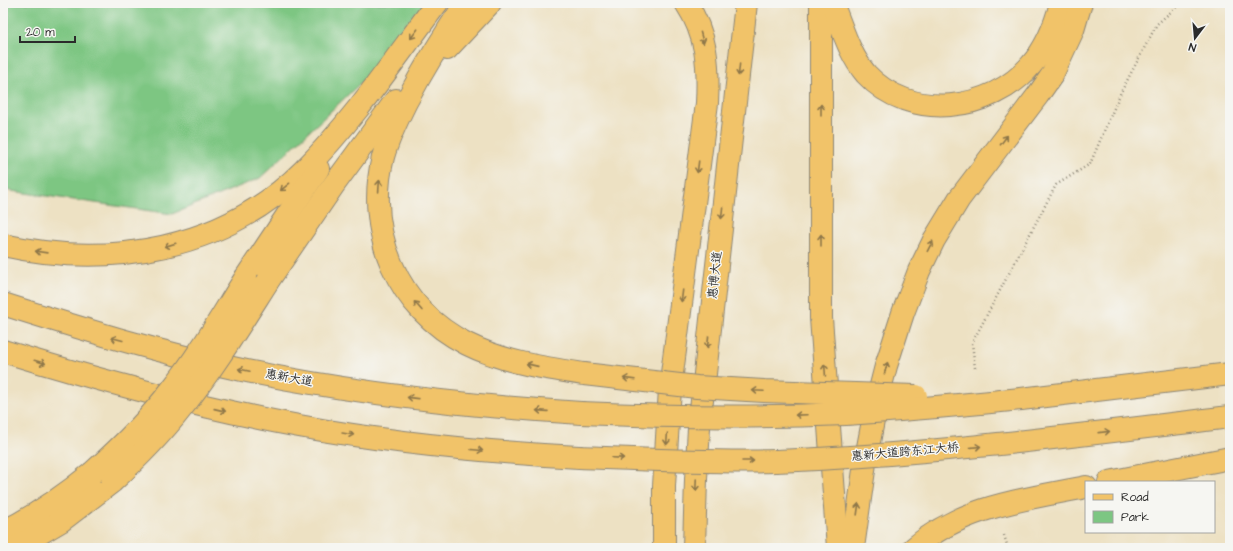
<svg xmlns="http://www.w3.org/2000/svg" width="1233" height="551" viewBox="0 0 1233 551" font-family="'Architects Daughter','LXGW WenKai TC',sans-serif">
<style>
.green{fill:#7dc682;stroke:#547856}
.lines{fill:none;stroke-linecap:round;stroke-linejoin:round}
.primary-casing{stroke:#8c8677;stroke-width:24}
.path{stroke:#8c8677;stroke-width:2.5;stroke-dasharray:1 3;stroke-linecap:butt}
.primary{stroke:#f1c369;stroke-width:22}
.primary-bridge-casing{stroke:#8c8677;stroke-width:24;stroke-linecap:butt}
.primary-bridge{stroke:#f1c369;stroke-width:22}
.oneway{stroke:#8e774a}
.labels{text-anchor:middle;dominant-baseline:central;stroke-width:3;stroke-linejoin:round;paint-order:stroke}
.street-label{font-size:12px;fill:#2b2b2b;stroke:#f6f6f2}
</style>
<rect width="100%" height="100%" fill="#f6f6f2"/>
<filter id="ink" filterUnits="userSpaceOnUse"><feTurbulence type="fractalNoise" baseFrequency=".025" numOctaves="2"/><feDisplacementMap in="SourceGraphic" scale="8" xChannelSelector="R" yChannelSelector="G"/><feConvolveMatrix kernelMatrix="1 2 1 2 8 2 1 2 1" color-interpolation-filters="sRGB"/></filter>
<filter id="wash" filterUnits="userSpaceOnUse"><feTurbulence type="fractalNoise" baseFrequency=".012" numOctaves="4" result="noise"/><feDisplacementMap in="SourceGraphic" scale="16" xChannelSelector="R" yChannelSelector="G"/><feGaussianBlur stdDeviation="0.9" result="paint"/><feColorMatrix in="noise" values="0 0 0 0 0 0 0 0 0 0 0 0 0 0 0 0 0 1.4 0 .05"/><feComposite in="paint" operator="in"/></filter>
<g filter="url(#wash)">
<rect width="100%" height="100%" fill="#ede1c3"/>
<path class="green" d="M3,3h421l-37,55 -127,120 -88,36 -161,-23 -8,-2z"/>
</g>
<g filter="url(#ink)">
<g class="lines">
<g class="primary-casing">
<g id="primary">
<path d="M466,3c-22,32 -42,65 -60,99 -9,18 -18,36 -23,55 -18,75 14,152 84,187 36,18 77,24 117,30"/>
<path d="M821,3v315l17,230"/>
<path d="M832,3c10,24 17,51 34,71 44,48 125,38 165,-9 16,-18 24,-39 30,-62"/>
<path d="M447,49l43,-46"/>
<path d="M3,245c107,24 220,5 300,-74 51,-51 91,-111 134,-168"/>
<path d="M246,277l72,-108"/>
<path d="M268,281l65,-95 63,-86"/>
<path d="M3,304c79,25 158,49 239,66 112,23 226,36 339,43"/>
<path d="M3,351c97,30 196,56 296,75 93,17 186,26 280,31"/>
<path d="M1021,399l209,-25"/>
<path d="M1109,482l121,-24"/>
<path d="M3,532c32,-16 61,-36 89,-59"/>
<path d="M15,548l46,-27 51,-39"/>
<path d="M664,548v-62l6,-97 37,-286c2,-38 0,-68 -21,-100"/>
<path d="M694,548l2,-69 3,-51 47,-425"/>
<path d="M853,548l12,-85 11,-58 10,-39 17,-53 16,-42 15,-31 25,-41 79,-104 14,-20 21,-45 8,-27"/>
<path d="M914,548c48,-42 113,-49 172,-61"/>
</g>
</g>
<g class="path">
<path d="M975,368l-3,-25 84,-158 34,-21 31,-72 36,-68 24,-21"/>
<path d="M1004,535l4,13"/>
</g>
<use href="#primary" class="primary"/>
<g class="primary-bridge-casing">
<g id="primary-bridge">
<path d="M584,374l113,13 67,4 152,5"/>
<path d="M581,413c89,4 176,5 265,1 58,-4 117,-9 175,-15"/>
<path d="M579,457c65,2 131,6 197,4 152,-6 303,-26 454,-44"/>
<path d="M92,473c29,-26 57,-53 80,-84 28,-35 50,-74 74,-112"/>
<path d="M112,482c25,-23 48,-46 69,-73 32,-40 59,-84 87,-128"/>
</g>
</g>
<use href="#primary-bridge" class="primary-bridge"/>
</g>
<defs><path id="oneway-shaft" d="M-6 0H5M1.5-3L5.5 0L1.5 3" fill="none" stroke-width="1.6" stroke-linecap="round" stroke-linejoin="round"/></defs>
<g class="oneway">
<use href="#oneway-shaft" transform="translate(414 34) rotate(127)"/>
<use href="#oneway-shaft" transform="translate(702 38) rotate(75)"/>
<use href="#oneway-shaft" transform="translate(739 70) rotate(96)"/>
<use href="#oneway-shaft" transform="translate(821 110) rotate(-90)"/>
<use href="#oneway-shaft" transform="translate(1004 140) rotate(-53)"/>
<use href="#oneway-shaft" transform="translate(698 167) rotate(97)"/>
<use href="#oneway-shaft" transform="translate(379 186) rotate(-86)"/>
<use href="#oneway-shaft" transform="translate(285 187) rotate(141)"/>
<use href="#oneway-shaft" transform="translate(722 213) rotate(96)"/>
<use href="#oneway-shaft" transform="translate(821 240) rotate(-90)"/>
<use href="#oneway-shaft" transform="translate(170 245) rotate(164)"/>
<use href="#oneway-shaft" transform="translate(930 246) rotate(-63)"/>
<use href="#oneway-shaft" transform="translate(41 252) rotate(-172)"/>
<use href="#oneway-shaft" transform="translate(682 296) rotate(97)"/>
<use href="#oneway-shaft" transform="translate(418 306) rotate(-131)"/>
<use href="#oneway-shaft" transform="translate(117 339) rotate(-165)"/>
<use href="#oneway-shaft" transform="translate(708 342) rotate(96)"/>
<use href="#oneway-shaft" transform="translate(40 362) rotate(16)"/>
<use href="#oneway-shaft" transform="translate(532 365) rotate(-167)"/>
<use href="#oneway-shaft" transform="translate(886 368) rotate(-74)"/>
<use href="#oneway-shaft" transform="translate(244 370) rotate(-168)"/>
<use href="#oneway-shaft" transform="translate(825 370) rotate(-94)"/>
<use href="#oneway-shaft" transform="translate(629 379) rotate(-173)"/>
<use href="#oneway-shaft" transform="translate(758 391) rotate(-177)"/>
<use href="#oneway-shaft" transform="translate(413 398) rotate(-173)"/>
<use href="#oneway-shaft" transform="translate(220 410) rotate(13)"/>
<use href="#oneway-shaft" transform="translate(542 411) rotate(-176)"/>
<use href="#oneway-shaft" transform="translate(801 415) rotate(178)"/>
<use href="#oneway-shaft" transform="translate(1104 432) rotate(-7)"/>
<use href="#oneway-shaft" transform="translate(348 434) rotate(9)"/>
<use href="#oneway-shaft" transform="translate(667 439) rotate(94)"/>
<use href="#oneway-shaft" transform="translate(975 447) rotate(-6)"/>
<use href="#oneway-shaft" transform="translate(477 450) rotate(5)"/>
<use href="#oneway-shaft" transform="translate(618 458) rotate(2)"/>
<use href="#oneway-shaft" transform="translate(748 461)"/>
<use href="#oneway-shaft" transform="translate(696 485) rotate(92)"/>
<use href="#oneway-shaft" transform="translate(858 509) rotate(-82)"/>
</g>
</g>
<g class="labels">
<g class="street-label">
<text transform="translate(715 275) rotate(-84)">惠博大道</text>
<text transform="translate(289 378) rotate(10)">惠新大道</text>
<text transform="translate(905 452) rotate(-5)">惠新大道跨东江大桥</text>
</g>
</g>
<rect width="1233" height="551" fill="none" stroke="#f6f6f2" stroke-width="16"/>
<rect x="1085" y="481" width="130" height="52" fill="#f6f6f2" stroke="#a5a5a2"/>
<rect x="1093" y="494" width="20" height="6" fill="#f1c369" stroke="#a5a5a2"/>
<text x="1121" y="501" font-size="12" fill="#2b2b2b">Road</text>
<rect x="1093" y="511" width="20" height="12" fill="#7dc682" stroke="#a5a5a2"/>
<text x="1121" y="521" font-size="12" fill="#2b2b2b">Park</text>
<g transform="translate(1195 38) rotate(196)" stroke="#f6f6f2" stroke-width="3" paint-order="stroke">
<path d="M0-3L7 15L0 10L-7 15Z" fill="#2b2b2b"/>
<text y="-6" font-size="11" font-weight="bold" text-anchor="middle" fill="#2b2b2b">N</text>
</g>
<path d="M20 36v6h55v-6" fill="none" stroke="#2b2b2b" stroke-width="2"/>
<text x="26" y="36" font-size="12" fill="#2b2b2b" stroke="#f6f6f2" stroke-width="3" paint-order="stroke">20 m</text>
</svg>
